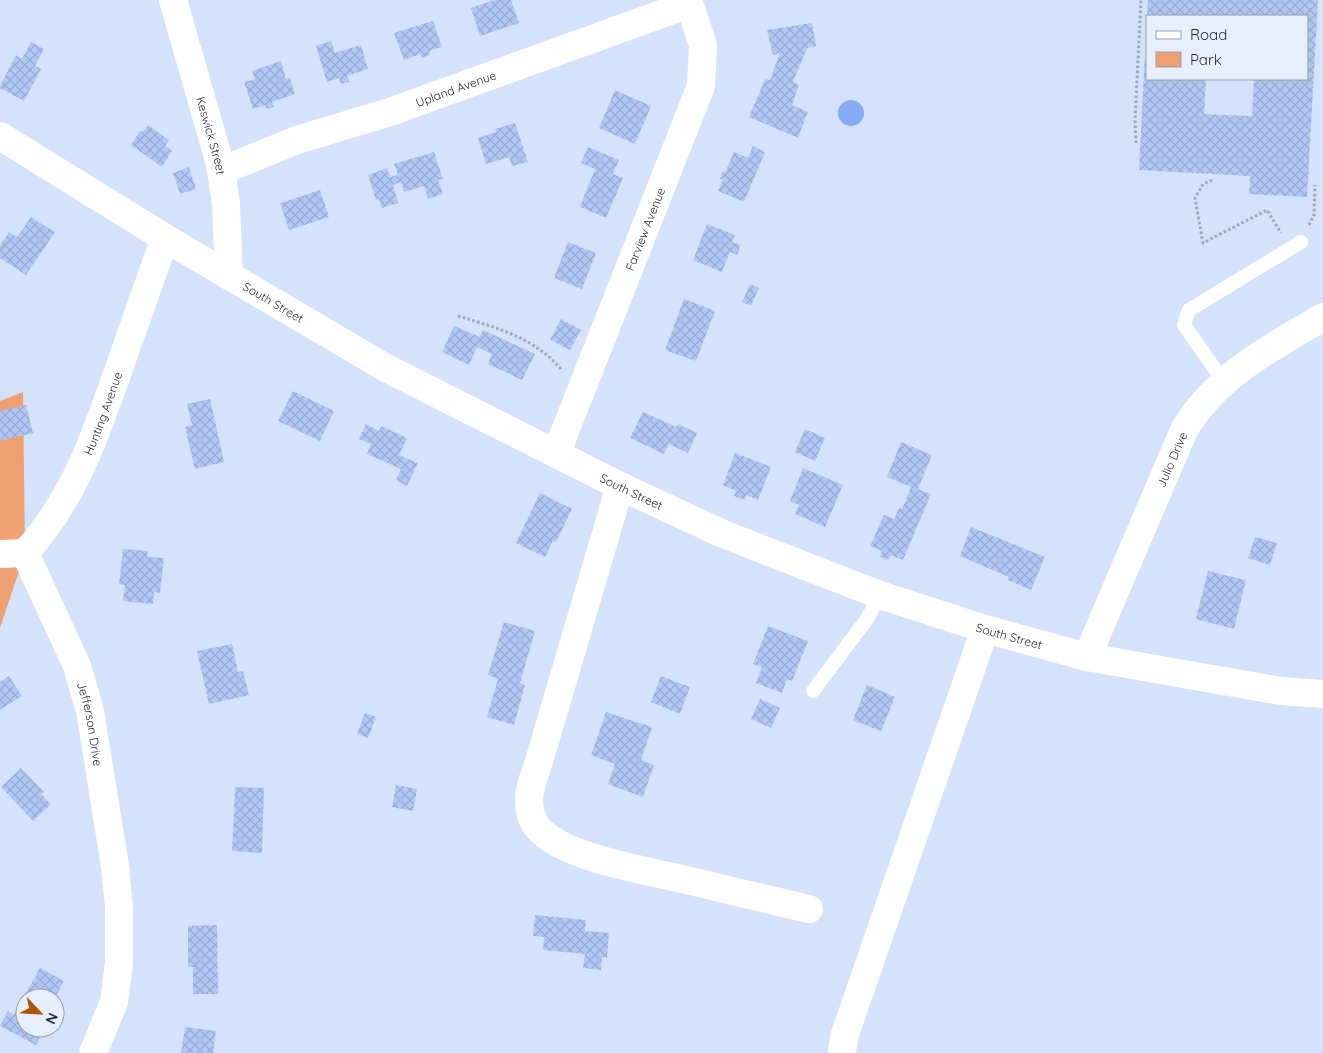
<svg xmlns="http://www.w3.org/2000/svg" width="1323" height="1053" viewBox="0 0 1323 1053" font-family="Quicksand,sans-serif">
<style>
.green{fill:#efa072}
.water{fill:#87abf6}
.building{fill:url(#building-cross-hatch)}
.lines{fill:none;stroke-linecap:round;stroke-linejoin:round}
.path{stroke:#9ca6bb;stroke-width:3;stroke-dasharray:2.5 2.5;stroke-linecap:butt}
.service{stroke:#fff;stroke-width:14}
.minor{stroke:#fff;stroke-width:28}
.tertiary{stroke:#fff;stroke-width:28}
.labels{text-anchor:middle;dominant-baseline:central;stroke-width:5;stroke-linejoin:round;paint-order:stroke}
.street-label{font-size:12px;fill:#1e232d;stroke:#e7effe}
</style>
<defs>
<pattern id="building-cross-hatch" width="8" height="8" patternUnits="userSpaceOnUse" patternTransform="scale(1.25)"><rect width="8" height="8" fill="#b1c8f6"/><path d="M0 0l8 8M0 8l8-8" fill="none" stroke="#98acd3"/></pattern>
</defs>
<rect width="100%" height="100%" fill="#d5e2fb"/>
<path class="green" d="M23,392l2,161 -25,75v-227z"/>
<circle class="water" cx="851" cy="113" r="13"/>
<g class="building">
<path d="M494,0h17l8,23 -39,13 -9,-28z"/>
<path d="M1148,0h170l-11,197 -58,-3 1,-18 -111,-6 6,-116 2,25h59l-2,35 48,2 2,-37h53v-63h-160z"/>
<path d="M433,21l9,26 -13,4 1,4 -9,3 -1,-4 -16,6 -10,-27z"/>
<path d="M812,23l4,23 -9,2 -14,34 6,3 -7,20 16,7 -10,26 -49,-21 16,-38 5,1 10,-27 -7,2 -6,-25z"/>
<path d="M331,41l4,12 26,-8 7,24 -21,7 2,6 -8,2 -2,-6 -12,4 -11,-36z"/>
<path d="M31,42l13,7 -9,17 6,3 -17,32 -24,-13v-2l16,-31 6,4z"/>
<path d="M281,61l5,18 4,-1 5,16 -23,8 2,5 -7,2 -2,-4 -12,4 -9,-27 11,-3 -3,-8z"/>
<path d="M615,90l36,16 -16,38 -36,-16z"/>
<path d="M515,123l13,39 -16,4 -3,-9 -23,7 -8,-26 18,-6 -1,-3z"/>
<path d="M148,125l21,15 -4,6 7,5 -10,16 -31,-22 9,-14 3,1z"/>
<path d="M753,146l12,6 -21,50 -26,-11 5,-11 -3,-1 2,-7 3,1 9,-21 14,6z"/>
<path d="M588,147l31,13 -6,14 10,4 -17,40 -26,-11 15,-38 -14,-6z"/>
<path d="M434,152l9,27 -5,1 5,14 -15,5 -4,-13 -20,6 -3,-10 -8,3 5,18 -16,5 -3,-9 -3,1 -8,-25 19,-7 3,9 8,-2 -4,-11z"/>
<path d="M189,167l7,22 -16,5 -7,-21z"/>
<path d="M320,190l9,27 -40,13 -9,-27z"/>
<path d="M31,217l24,15 -29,43 -26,-17v-12l9,-14 8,5z"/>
<path d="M707,224l28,11 -3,7 9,3 -4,10 -7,-3 -8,20 -29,-12z"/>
<path d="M568,242l28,11 -14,36 -28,-11z"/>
<path d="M750,284l9,4 -8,18 -9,-4z"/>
<path d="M684,299l31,12 -19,50 -31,-11z"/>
<path d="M561,319l20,11 -11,20 -20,-10z"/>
<path d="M454,326l26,11 3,-7 52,24 -13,26 -34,-16 4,-10 -15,-7 -8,18 -27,-13z"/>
<path d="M293,391l41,20 -14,30 -42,-20z"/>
<path d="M210,399l14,63 -29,7 -10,-42 7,-2 -5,-21z"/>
<path d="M26,405l7,28 -33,8v-30z"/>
<path d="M643,412l33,15 2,-3 19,9 -9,20 -19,-9 -5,10 -34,-16z"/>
<path d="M366,424l13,7 2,-5 26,12 -8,17 19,8 -11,23 -11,-6 5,-11 -34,-15 4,-10 -12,-5z"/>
<path d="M805,429l20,9 -10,23 -20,-9z"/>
<path d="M901,442l31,13 -14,34 13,5 -28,66 -12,-5 -3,5 -8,-3 2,-6 -12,-5 14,-31 10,4 5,-11 3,1 9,-22 -24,-10z"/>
<path d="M735,453l36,14 -13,33 -12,-5 -1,5 -11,-4 2,-5 -13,-6z"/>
<path d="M803,468l40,17 -18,42 -30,-13 4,-9 -9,-4z"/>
<path d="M540,493l32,16 -16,33 -3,-1 -8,16 -29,-14z"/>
<path d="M971,527l74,30 -14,33 -23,-10 1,-3 -49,-21z"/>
<path d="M1255,537l22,6 -7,22 -22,-7z"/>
<path d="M123,549l25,2 -1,6 17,1 -4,35 -6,-1 -1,12 -30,-3 2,-16 -6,-1z"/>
<path d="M1208,571l38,9 -12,49 -38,-10z"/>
<path d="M504,622l31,9 -15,52 5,2 -11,40 -27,-8 11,-38 -10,-4z"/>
<path d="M768,626l40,15 -16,40 -5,-2 -5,14 -26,-10 6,-16 -9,-3z"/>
<path d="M232,644l6,28 5,-1 6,24 -40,9 -12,-53z"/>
<path d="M9,676l13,20 -22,14v-28z"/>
<path d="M661,676l29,11 -10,27 -29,-12z"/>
<path d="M867,685l28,12 -14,34 -28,-11z"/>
<path d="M760,699l20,9 -9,20 -20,-9z"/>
<path d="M606,712l46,15 -11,33 13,5 -11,32 -35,-13 7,-20 -24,-9z"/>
<path d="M365,713l11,4 -8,21 -11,-4z"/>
<path d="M21,768l23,24 -3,2 10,10 -18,17 -32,-34z"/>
<path d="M396,785l21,4 -4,22 -21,-4z"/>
<path d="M235,787l29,1 -2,65 -30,-2z"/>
<path d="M535,915l51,5 -1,11 24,2 -2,25 -5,-1 -1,13 -18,-2 2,-14 -42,-4 1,-13 -11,-1z"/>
<path d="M217,925l1,69h-25v-27h-5v-41z"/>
<path d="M40,968l24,13 -9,17h-30v30h20l-9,17 -36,-19 8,-15 6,4z"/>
<path d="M185,1027l31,4 -3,22h-32z"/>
</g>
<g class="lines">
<g class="path">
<path d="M1136,143l-1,-23 6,-120"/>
<path d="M1212,180l-9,4 -8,14 8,45 64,-33 14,23"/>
<path d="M1309,225l5,-10 1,-30"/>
<path d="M458,316c37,11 77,22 103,53"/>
</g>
<g class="service">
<path d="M1224,382l-40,-57 5,-15 112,-68"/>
<path d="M813,691l54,-72 13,-24"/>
</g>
<g class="minor">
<path id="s1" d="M173,0l47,164 6,40 3,72"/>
<path id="s2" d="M221,171l76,-31 93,-28 299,-108"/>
<path id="s3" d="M556,454l145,-368 2,-41 -15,-45"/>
<path d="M620,486l-83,282c-8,19 -14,43 2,61 26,29 106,41 143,50 42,10 85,20 127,30"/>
<path id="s4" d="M25,553l52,113 13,45 25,155 4,41v56l-5,39 -21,51"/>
<path id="s5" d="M0,554l25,-1c48,-53 69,-113 92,-179 16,-45 32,-91 48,-136"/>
<path id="s6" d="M1087,657l97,-227c32,-54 86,-82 139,-113"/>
<path d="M842,1053l2,-16 141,-408"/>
</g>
<path class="tertiary" id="s7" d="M0,136l165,102 221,130 234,118 103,48 157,61 105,34 102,28 194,34 42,3"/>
</g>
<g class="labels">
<g class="street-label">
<text stroke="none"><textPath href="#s2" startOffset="249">Upland Avenue</textPath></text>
<text stroke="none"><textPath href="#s1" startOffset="141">Keswick Street</textPath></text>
<text stroke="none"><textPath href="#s3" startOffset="242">Farview Avenue</textPath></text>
<text stroke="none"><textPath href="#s7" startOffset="320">South Street</textPath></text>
<text stroke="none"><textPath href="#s5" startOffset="186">Hunting Avenue</textPath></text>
<text stroke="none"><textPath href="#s6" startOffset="215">Julio Drive</textPath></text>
<text stroke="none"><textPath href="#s7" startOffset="725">South Street</textPath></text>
<text stroke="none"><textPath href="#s7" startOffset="1130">South Street</textPath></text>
<text stroke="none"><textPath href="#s4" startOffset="184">Jefferson Drive</textPath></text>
</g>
</g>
<rect x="1146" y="15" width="162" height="65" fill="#e7effe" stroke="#979daa"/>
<rect x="1156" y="31" width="25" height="8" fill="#ffffff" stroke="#979daa"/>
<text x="1190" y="40" font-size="15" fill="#1e232d">Road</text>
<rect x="1156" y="52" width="25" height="15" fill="#efa072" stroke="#979daa"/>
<text x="1190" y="65" font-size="15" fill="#1e232d">Park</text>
<g transform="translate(40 1013) rotate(115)"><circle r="24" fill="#e7effe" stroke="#979daa"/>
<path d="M0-4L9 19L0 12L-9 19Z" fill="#b05200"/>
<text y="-8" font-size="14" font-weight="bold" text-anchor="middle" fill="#1e232d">N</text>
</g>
</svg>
